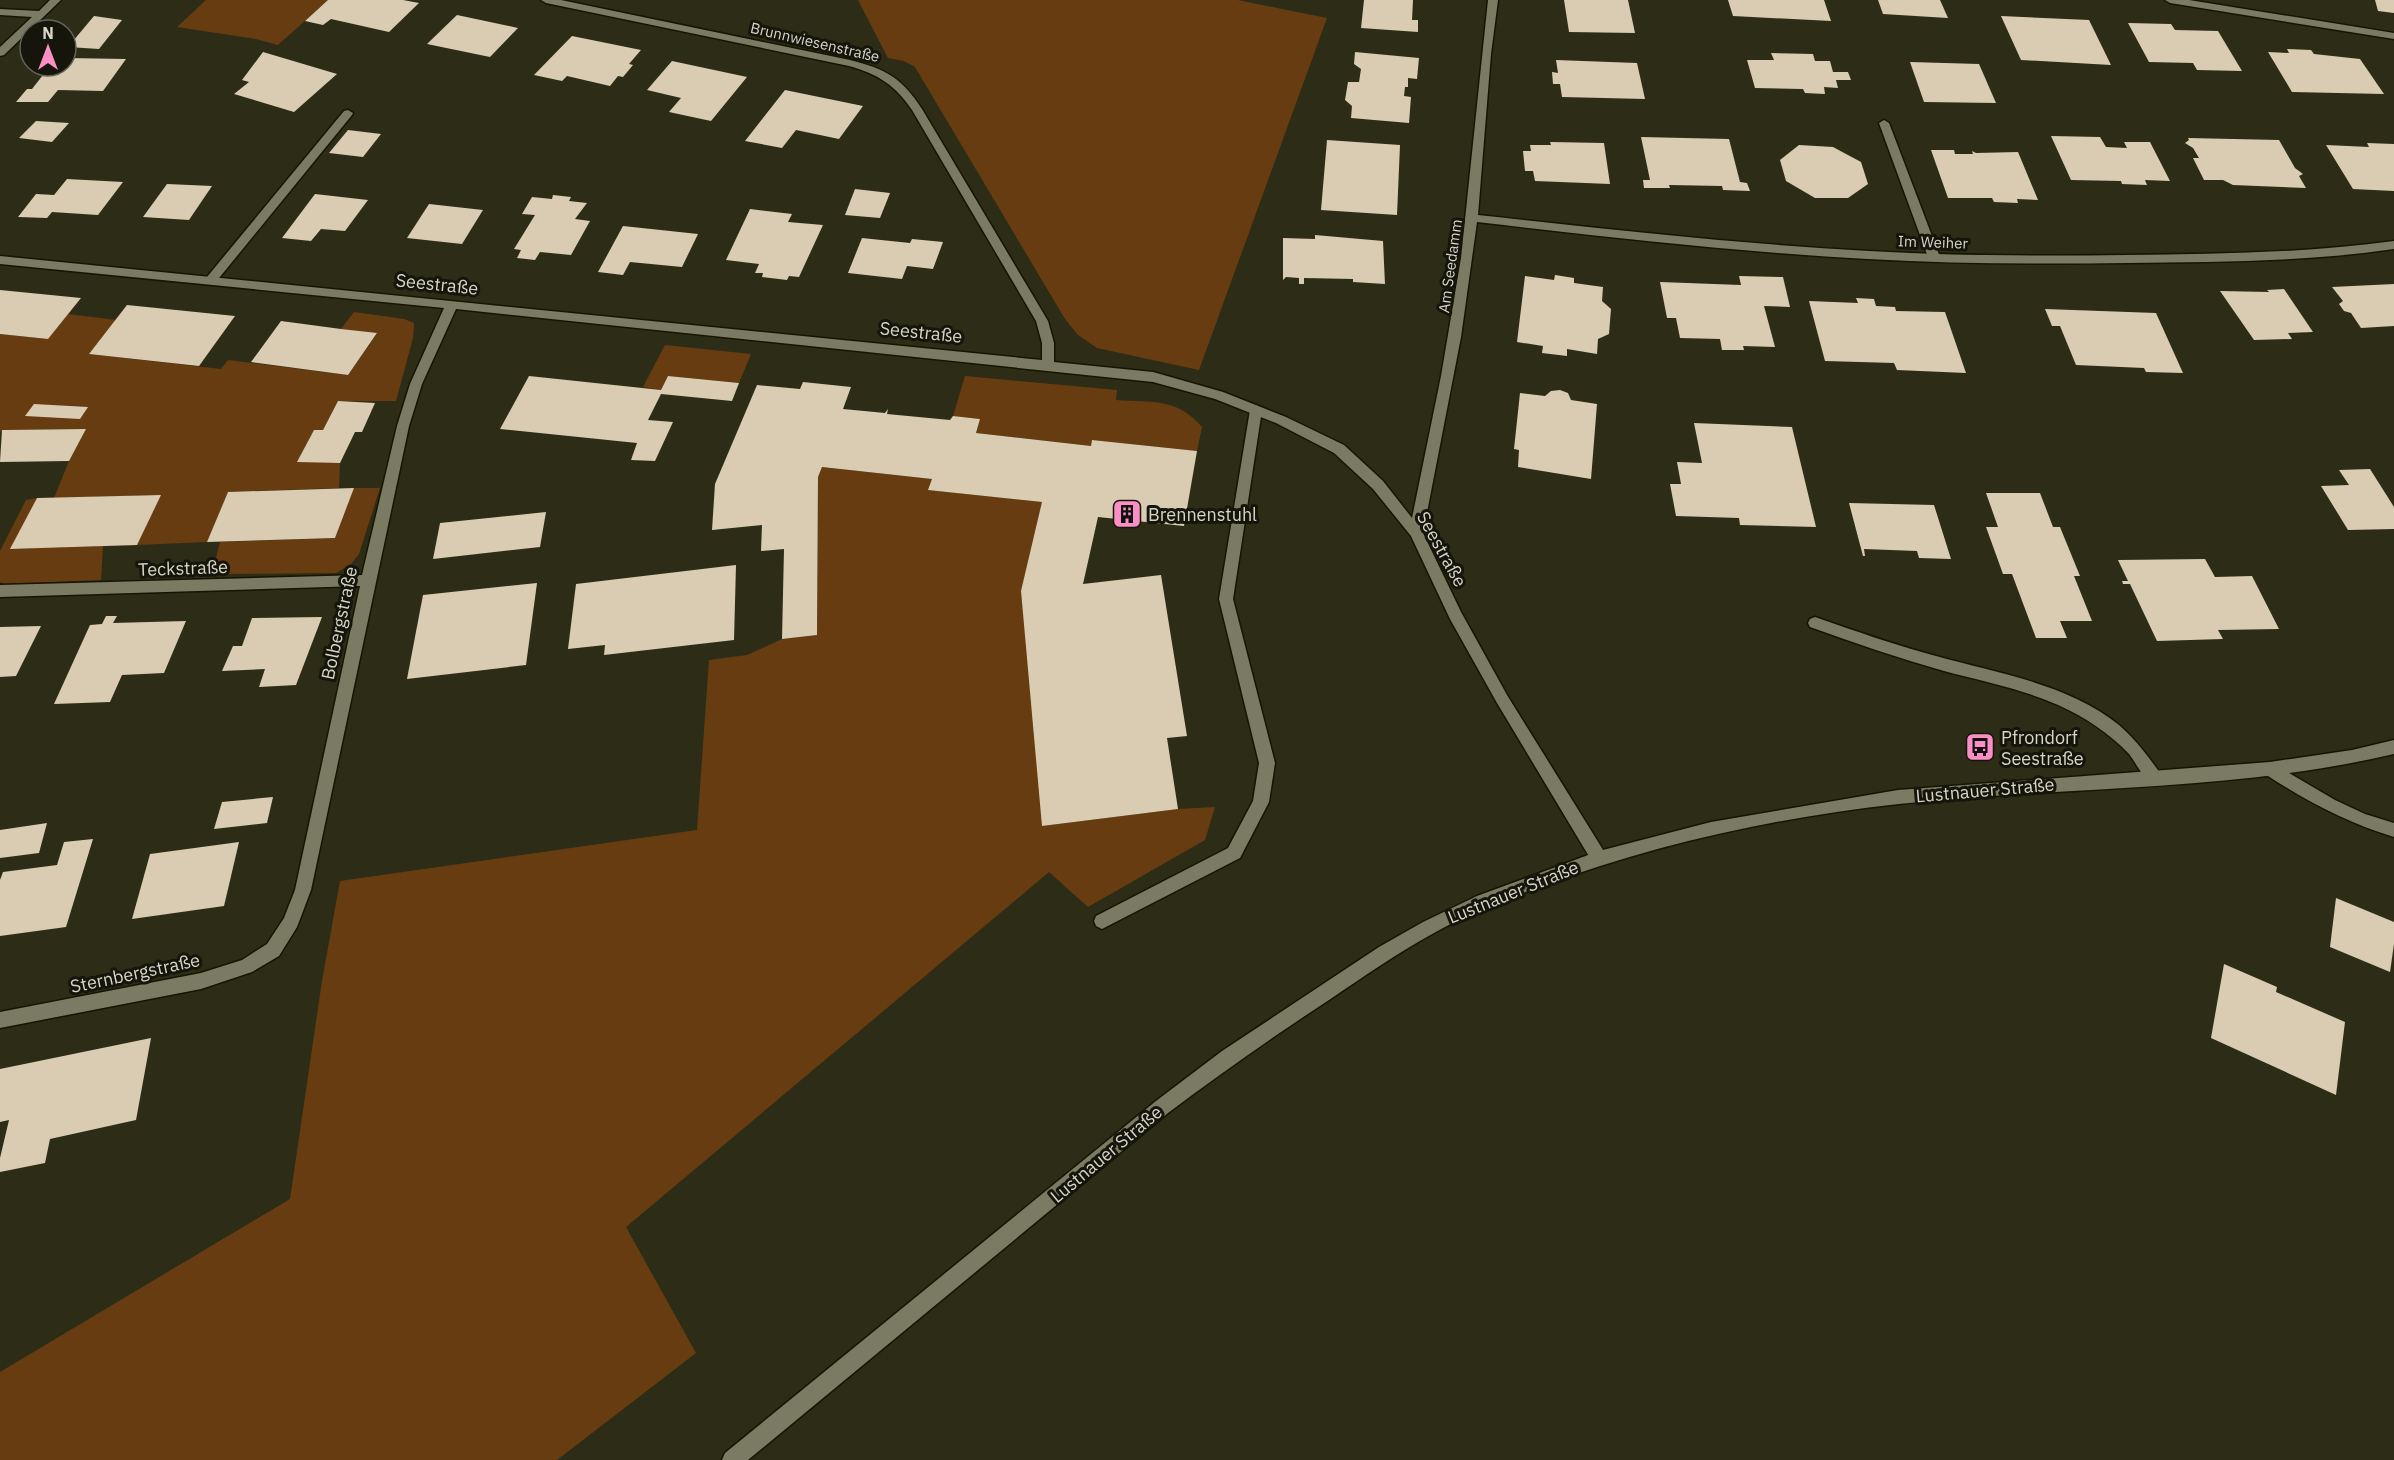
<svg xmlns="http://www.w3.org/2000/svg" width="2394" height="1460" viewBox="0 0 2394 1460" font-family="'IBM Plex Sans',sans-serif">
<style>
.green{fill:#683c11}
.building{fill:#d9ccb3}
.lines{fill:none;stroke-linecap:round;stroke-linejoin:round}
.lane-casing{stroke:#161502;stroke-width:3}
.street-casing{stroke:#161502;stroke-width:3}
.secondary-casing{stroke:#161502;stroke-width:3}
.lane{fill:#7a7b62;fill-rule:evenodd}
.street{fill:#7a7b62;fill-rule:evenodd}
.secondary{fill:#7a7b62;fill-rule:evenodd}
.labels{text-anchor:middle;dominant-baseline:central;stroke-width:6;stroke-linejoin:round;paint-order:stroke}
.far-street-label{font-size:15px;fill:#d5d5c8;stroke:#15150b}
.street-label{font-size:18px;fill:#d5d5c8;stroke:#15150b}
.poi-label{font-size:18px;fill:#d5d5c8;stroke:#15150b;text-anchor:start}
</style>
<rect width="100%" height="100%" fill="#2d2d17"/>
<g class="green">
<path d="M206,0h122l-50,45 -22,-6 -79,-12z"/>
<path d="M858,0h380l89,18 -128,352 -102,-22 -19,-13 -13,-16 -150,-252 -11,-6 -16,-3z"/>
<path d="M354,312l50,7 10,4 -1,15 -17,63h-58l-15,29h-9l-16,31 42,2 -1,25 -111,4 -21,50 -70,3 23,-50 -106,3 15,-37 17,-32 -84,1 -2,3v-99l48,5 20,-25 48,6 -27,34 132,15 7,-9 120,15 29,-41 -36,-5z"/>
<path d="M665,345l86,9 -12,29 -71,-7 -7,14 -18,-3z"/>
<path d="M965,376l152,14 -1,10c36,3 60,-3 86,27l-5,24 -105,-11 -1,6 -115,-13 4,-14 -27,-3z"/>
<path d="M822,467l110,12 -3,12 1,-1 112,12v324l136,-17 37,-2 -10,33 -117,67 -39,-35 -423,355 70,126 -139,107h-557v-88l290,-173 32,-218 18,-100 357,-51 12,-170 38,-5 35,-16 35,-4 1,-158z"/>
<path d="M354,488h26l-21,66 -8,10 -15,9 -124,1 8,-32 115,-4z"/>
<path d="M37,498l-26,51 92,-3 -2,34 -96,4 -5,-2v-31l26,-51z"/>
</g>
<g class="building">
<path d="M328,0h75l16,3 -30,29 -58,-13 -8,6 -18,-4z"/>
<path d="M1364,0h49l-1,20h6v12l-57,-4z"/>
<path d="M1564,0h64l7,33 -66,-1z"/>
<path d="M1728,0h96l7,21 -98,-5z"/>
<path d="M1878,0h62l8,18 -65,-4z"/>
<path d="M2375,0h19v13l-16,-2z"/>
<path d="M457,15l61,13 -28,29 -63,-13z"/>
<path d="M94,16l28,4 -23,29 -31,-2z"/>
<path d="M2001,16l88,4 22,45 -90,-5z"/>
<path d="M2128,23l43,1 4,6 43,1 24,40 -45,-1 -4,-7 -44,-1z"/>
<path d="M572,36l69,14 -12,14 4,1 -10,12 -5,-1 -8,10 -43,-10 -5,5 -28,-6z"/>
<path d="M2287,49l24,1 3,4 46,5 24,35 -92,-2 -24,-40 21,1z"/>
<path d="M263,52l74,22 -43,38 -60,-18 15,-12 -7,-2z"/>
<path d="M1355,52l64,6 -2,21 -9,-1v9h-3l-1,9 7,1 -2,26 -58,-5 1,-12 -7,-6 3,-18h11l2,-13 -7,-5z"/>
<path d="M1771,53l42,1 2,7h15l3,11h15l3,8h-15l2,8 -14,-1 1,7 -20,-1 -2,-4 -48,-1 -8,-28h27z"/>
<path d="M66,58l60,1 -23,32 -45,-1 -10,12h-32l11,-13h5l18,-23h16z"/>
<path d="M1556,60l81,3 8,36 -83,-2 -2,-13h-7l-1,-12 6,1z"/>
<path d="M672,61l75,16 -36,44 -42,-9 12,-14 -34,-8z"/>
<path d="M1910,62l69,2 17,39 -72,-1z"/>
<path d="M785,90l78,16 -24,33 -43,-9 -14,18 -37,-7z"/>
<path d="M36,121l33,2 -17,19 -33,-4z"/>
<path d="M348,130l33,4 -18,23 -34,-4z"/>
<path d="M2051,136l49,1 6,10 21,1 -3,-6h26l20,39 -25,-1 2,5 -25,-1 -1,-3 -50,-1z"/>
<path d="M1641,137l88,2 11,43 7,1 3,8 -27,-1 -1,-4 -53,-1 1,3h-26l-1,-8h7z"/>
<path d="M2188,138l91,2 16,28 8,6 -4,2 7,12 -73,-3 -10,-5h-19l-11,-22h6l-6,-10 -8,-5 4,-3z"/>
<path d="M1327,140l73,5 -3,70 -76,-5z"/>
<path d="M1550,142l54,1 6,41 -75,-3 -2,-10h-8l-2,-20h8l-1,-6h21z"/>
<path d="M2367,143l27,1v47l-41,-2 -27,-44 43,2z"/>
<path d="M1799,145l34,2 28,15 7,22 -20,14h-33l-29,-17 -6,-21z"/>
<path d="M1931,150h23l1,4h18l-1,-3 4,2 42,-1 20,48 -21,-1 1,4 -24,-1 -2,-4h-44z"/>
<path d="M67,179l56,3 -25,33 -46,-3 -5,6 -29,-1 18,-23 18,1z"/>
<path d="M167,184l45,2 -23,34 -46,-3z"/>
<path d="M855,189l35,4 -10,25 -35,-3z"/>
<path d="M315,194l53,6 -23,31 -24,-2 -10,12 -29,-3z"/>
<path d="M553,195l18,2 -2,4 18,2 -12,16 15,2 -19,34 -31,-3 -5,8 -18,-2 4,-8 -7,-1 21,-34 -13,-1 10,-17 20,2z"/>
<path d="M429,204l54,6 -21,34 -55,-6z"/>
<path d="M750,209l42,5 -4,8 35,3 -24,52 -10,-1 -2,4 -25,-3 1,-4h-8l4,-9 -33,-4z"/>
<path d="M623,226l75,8 -16,33 -52,-5 -7,13 -25,-3z"/>
<path d="M1315,235l68,6 2,43 -32,-2v-3l-49,-1v6h-5v-6l-13,-1 -3,3v-42l32,1z"/>
<path d="M862,238l48,5 2,-4 31,3 -10,27 -26,-3 -5,13 -54,-6z"/>
<path d="M1555,275l19,3v5l29,4 -1,14 9,8 -1,12 -1,13 -11,5 -1,15 -30,-5v7l-25,-3 1,-7 -26,-4 8,-66 29,4z"/>
<path d="M1739,276l44,1 7,30 -26,-1 11,41 -32,-1 1,4h-22l-2,-11 -40,-1 -4,-20h-9l-7,-36 81,3z"/>
<path d="M2394,284v42l-33,2 -10,-15 -7,-2 -5,-7 4,-3 -11,-14z"/>
<path d="M2284,289l29,43 -25,1 4,6 -38,1 -34,-49 49,1 -2,-2z"/>
<path d="M0,290l81,8 -33,41 -48,-5z"/>
<path d="M1856,298l18,1 2,7 19,1 1,4 49,1 21,61 -69,-3 -3,-7 -69,-2 -16,-60 49,2z"/>
<path d="M127,305l108,11 -36,50 -110,-12z"/>
<path d="M2045,309l111,4 27,60 -37,-1 -2,-4 -68,-3 -16,-39h-8z"/>
<path d="M281,321l60,8 36,4 -29,42 -97,-13z"/>
<path d="M529,376l132,14 7,-14 71,7 -7,18 -71,-7 -13,26 25,2 -18,39 -24,-1 6,-17 -137,-14z"/>
<path d="M803,382l48,5 -8,22 42,4 3,-4 -1,5 63,6 3,-4 27,3 -4,14 115,13 1,-6 105,11 -13,75 -86,-9 -15,67 78,-9 26,161 -20,2 11,71 -136,17 -21,-235 21,-89 -114,-12 4,-11 -110,-12 -4,10 -1,158 -35,4 2,-90 -23,2 1,-26 -50,5 3,-46 42,-99 43,4z"/>
<path d="M1560,390l8,3 3,7 26,4 -6,75 -73,-12 1,-17 -5,-1 6,-56 25,3 6,-5z"/>
<path d="M338,401l37,2 -13,29h-7l-15,31 -43,-1 17,-32h9z"/>
<path d="M34,404l54,3 -8,12 -55,-3z"/>
<path d="M1694,423l98,4 24,100 -76,-2 -1,-7 -63,-2 -6,-32h11l-4,-22 25,1z"/>
<path d="M86,429l-17,32 -69,1 2,-32z"/>
<path d="M2370,469l24,38v22l-46,1 -27,-44 28,-1 -10,-15z"/>
<path d="M354,488l-19,50 -128,4 21,-50z"/>
<path d="M1986,493h54l13,34h7l20,49h-6l18,45h-32l7,17h-31l-24,-64h-9l-17,-47h12z"/>
<path d="M161,495l-24,50 -127,4 27,-51z"/>
<path d="M1849,503l85,2 17,54 -32,-1 -2,-7 -53,-2 1,7h-2z"/>
<path d="M546,512l-6,35 -107,12 7,-36z"/>
<path d="M2205,559l10,18 37,-1 27,53 -61,1 5,9 -66,2 -27,-57h-7l-1,-3h6l-10,-21z"/>
<path d="M736,565l-2,75 -130,15 1,-10 -37,4 8,-65z"/>
<path d="M537,583l-11,82 -119,14 16,-84z"/>
<path d="M106,616h11l-4,7 73,-2 -22,52 -42,2 -12,27 -56,2 36,-79 12,-1z"/>
<path d="M322,617l-26,68 -37,2 6,-18 -43,2 11,-25h9l10,-28z"/>
<path d="M41,626l-25,50 -16,1v-50z"/>
<path d="M273,797l-6,26 -53,6 8,-27z"/>
<path d="M47,823l-8,30 -39,5v-28z"/>
<path d="M93,839l-27,88 -66,9v-56l3,-8 54,-7 7,-23z"/>
<path d="M239,842l-15,64 -92,13 18,-65z"/>
<path d="M2336,898l58,24v22l-4,28 -60,-25z"/>
<path d="M2224,964l53,23 -1,5 69,30 -9,73 -125,-57z"/>
<path d="M151,1038l-15,82 -86,19 -5,24 -45,9v-14l9,-38 -9,2v-53z"/>
</g>
<g class="lines">
<g class="lane-casing">
<g id="lane">
<path d="M348,110l5,3 -1,2 -137,168h-8v-6l137,-166z"/>
<path d="M1884,120l5,3 51,134 -2,3h-8l-2,-3 -49,-134z"/>
<path d="M1256,405l6,5 -29,189 42,164 -6,39 -29,56 -138,71 -6,-3 -2,-5 2,-5 132,-68 25,-47 6,-38 -40,-164 31,-189z"/>
<path d="M1815,617c40,14 80,28 121,39 61,17 132,28 183,69 16,14 29,31 41,48l3,5 -3,5 -5,2c-12,-5 -18,-21 -26,-31 -20,-21 -44,-37 -71,-49 -36,-16 -76,-24 -114,-34 -45,-13 -90,-28 -134,-44l-2,-4 2,-4z"/>
</g>
</g>
<g class="street-casing">
<g id="street">
<path d="M50,0h11l-57,55 -4,1v-9l32,-30 -32,-2v-6l39,2z"/>
<path d="M541,0h20l289,60c36,9 52,18 72,49l126,212 6,22v19l99,10 70,20 63,25 58,28 39,36 29,37 29,-142 20,-118 27,-258h10l-7,54 -13,161c130,14 260,29 391,36 86,5 172,5 258,4 89,-1 179,-2 267,-14v8c-89,13 -178,13 -267,14 -86,1 -173,1 -259,-4 -131,-7 -261,-22 -391,-37l-16,115 -38,196 38,79 46,83 98,158 2,5 -2,5 -6,2 -6,-2 -96,-160 -47,-84 -39,-83 -38,-47 -39,-36 -58,-30 -61,-24 -62,-17 -697,-73 -34,75 -13,42 -98,464 -14,37 -18,29 -27,16 -51,17 -201,39v-16l201,-39 41,-13 25,-16 17,-26 11,-28 65,-304 -360,11v-12l362,-10 35,-149 13,-42 34,-76 -444,-44v-8l1042,104v-17l-6,-22 -124,-211c-17,-25 -34,-36 -63,-44l-303,-63z"/>
<path d="M2165,0h24l205,33v6l-224,-36z"/>
<path d="M2270,762l65,38 30,14 29,9v14c-47,-14 -88,-36 -129,-63l-3,-5 3,-5z"/>
</g>
</g>
<g class="secondary-casing">
<path id="secondary" d="M2394,740v14c-161,38 -331,32 -495,50 -121,13 -243,40 -357,82 -37,14 -74,28 -108,47 -37,20 -71,44 -105,67 -55,36 -108,73 -161,113l-420,347h-26l3,-7 431,-352 66,-50 157,-104 44,-25 54,-26 122,-45 112,-29 187,-32 372,-28 82,-12z"/>
</g>
<use href="#lane" class="lane"/>
<use href="#street" class="street"/>
<use href="#secondary" class="secondary"/>
</g>
<defs>
<g id="building-square" transform="scale(1.5)"><rect x="-9" y="-9" width="18" height="18" rx="4" fill="#fb8fc5" stroke="#15150b"/><path d="M-4-6H4V6H1V3H-1V6H-4ZM-2.5-4.3h1.7v1.8h-1.7ZM.8-4.3h1.7v1.8H.8ZM-2.5-1h1.7V.8h-1.7ZM.8-1h1.7V.8H.8Z" fill="#111"/></g>
<g id="bus-square" transform="scale(1.5)"><rect x="-9" y="-9" width="18" height="18" rx="4" fill="#fb8fc5" stroke="#15150b"/><path d="M-5-6H5V4H4V6H2V4H-2V6H-4V4H-5ZM-3.5-4V0h7V-4ZM-3.5 1.2v1.5H-2V1.2ZM2 1.2v1.5H3.5V1.2Z" fill="#111"/></g>
</defs>
<g fill-rule="evenodd">
<use href="#building-square" x="1127" y="514"/>
<use href="#bus-square" x="1980" y="747"/>
</g>
<g class="labels">
<g class="far-street-label">
<text transform="translate(815 42) rotate(13)">Brunnwiesenstraße</text>
<text transform="translate(1933 242) rotate(2)">Im Weiher</text>
<text transform="translate(1450 266) rotate(-82)">Am Seedamm</text>
</g>
<g class="street-label">
<text transform="translate(437 284) rotate(6)">Seestraße</text>
<text transform="translate(921 332) rotate(6)">Seestraße</text>
<text transform="translate(1442 549) rotate(61)">Seestraße</text>
<text transform="translate(183 568) rotate(-2)">Teckstraße</text>
<text transform="translate(339 623) rotate(-78)">Bolbergstraße</text>
<text transform="translate(1985 790) rotate(-5)">Lustnauer Straße</text>
<text transform="translate(1513 892) rotate(-22)">Lustnauer Straße</text>
<text transform="translate(135 973) rotate(-12)">Sternbergstraße</text>
<text transform="translate(1106 1154) rotate(-40)">Lustnauer Straße</text>
</g>
<g class="poi-label">
<text x="1148" y="514">Brennenstuhl</text>
<text x="2001" y="737">Pfrondorf<tspan x="2001" dy="21">Seestraße</tspan></text>
</g>
</g>
<g transform="translate(48 48)"><circle r="28" fill="#15150b" stroke="#626257" stroke-width="1.5"/>
<path d="M0-4.5L10 22L0 15L-10 22Z" fill="#fb8fc5"/>
<text y="-9" font-size="16" font-weight="bold" text-anchor="middle" fill="#d5d5c8">N</text>
</g>
</svg>
